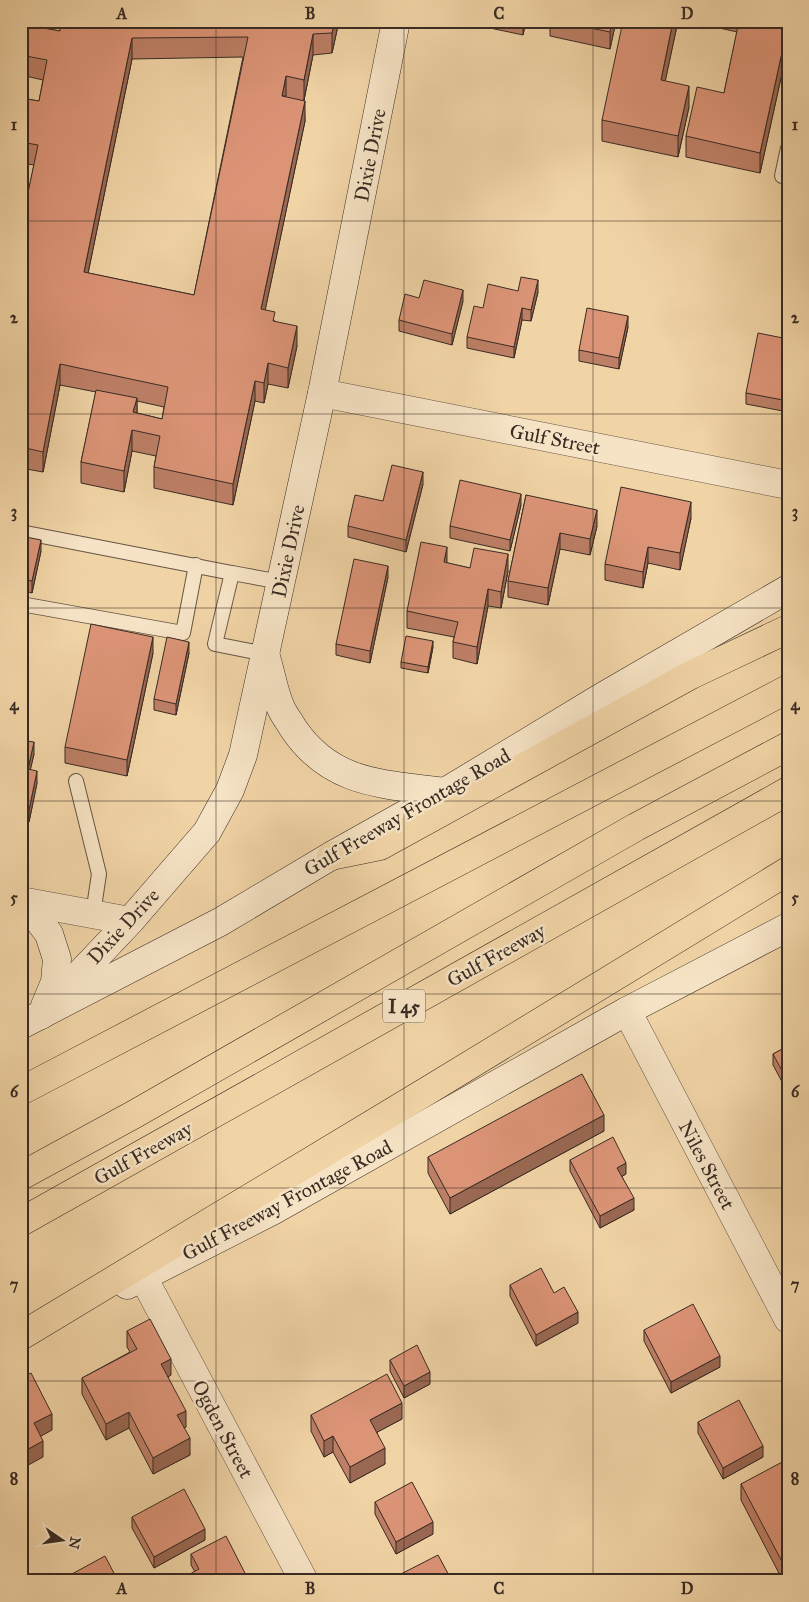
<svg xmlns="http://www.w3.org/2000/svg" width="809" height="1602" viewBox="0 0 809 1602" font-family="'IM FELL Great Primer',serif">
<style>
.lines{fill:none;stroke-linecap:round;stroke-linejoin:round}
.lane-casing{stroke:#654;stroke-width:16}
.street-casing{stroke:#654;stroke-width:29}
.secondary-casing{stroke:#382b23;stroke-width:29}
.highway-casing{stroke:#382b23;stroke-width:29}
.lane{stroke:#f6e3c5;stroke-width:14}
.street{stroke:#f6e3c5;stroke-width:28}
.secondary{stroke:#f6e3c5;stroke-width:28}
.highway{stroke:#f1d4a6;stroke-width:28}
.wall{fill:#bd7f66;stroke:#382b23;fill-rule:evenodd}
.shaded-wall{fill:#9a6853;stroke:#382b23}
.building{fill:#dc9477;stroke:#382b23;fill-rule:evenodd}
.grid{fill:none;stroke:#382b23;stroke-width:1;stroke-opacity:0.55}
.labels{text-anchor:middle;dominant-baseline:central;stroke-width:5;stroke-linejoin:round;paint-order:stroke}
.shield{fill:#f6e3c5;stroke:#716254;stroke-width:1}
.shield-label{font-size:19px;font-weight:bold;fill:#382b23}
.street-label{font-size:20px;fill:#382b23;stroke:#f6e3c5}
.neatline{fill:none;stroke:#382b23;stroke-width:2}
.grid-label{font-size:16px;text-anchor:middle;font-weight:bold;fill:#382b23}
</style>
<rect width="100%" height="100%" fill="#f1d4a6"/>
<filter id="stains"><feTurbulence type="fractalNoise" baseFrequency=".004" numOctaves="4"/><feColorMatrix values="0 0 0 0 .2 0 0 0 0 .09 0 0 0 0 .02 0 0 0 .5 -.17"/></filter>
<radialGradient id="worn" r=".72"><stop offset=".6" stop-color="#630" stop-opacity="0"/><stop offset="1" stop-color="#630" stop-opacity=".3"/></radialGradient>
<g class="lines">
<g class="lane-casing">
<g id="lane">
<path d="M782,176l6,-28"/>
<path d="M21,532l211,41"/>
<path d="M21,604l162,29 13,-68"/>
<path d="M265,654l-50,-10 17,-71 49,9"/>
<path d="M76,781l23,93 -6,40"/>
</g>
</g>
<g class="street-casing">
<g id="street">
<path d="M322,393l466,92"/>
<path d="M21,901l109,20"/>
<path d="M627,1011l161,308"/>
<path d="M143,1277l161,304"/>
</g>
</g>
<g class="secondary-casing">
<g id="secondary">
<path d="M266,657c5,16 8,36 15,51 3,7 8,13 12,20 38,57 91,56 152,64"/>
<path d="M21,905l16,13 12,16 8,25 -2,23 -10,24"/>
<path d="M41,1015l89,-94 77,-89 23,-42 13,-35 79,-362 74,-372"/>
<path d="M21,1025l199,-103 111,-66 114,-64 157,-95 186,-108"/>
<path d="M127,1285l145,-74 355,-200 161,-84"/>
</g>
</g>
<g class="highway-casing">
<g id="highway">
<path d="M331,856l49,-10 311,-171 97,-46"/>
<path d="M21,1091l767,-402"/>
<path d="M21,1176l112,-61 503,-288 152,-81"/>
<path d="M21,1222l767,-431"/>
<path d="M21,1336l406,-245 361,-220"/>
</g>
</g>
<use href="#lane" class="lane"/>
<use href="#street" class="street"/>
<use href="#secondary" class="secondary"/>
<use href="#highway" class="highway"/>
</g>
<g class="wall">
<path d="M60,21h279l-7,32 -19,2 -9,45 1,21 -40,189 32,36 -9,42 -20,-4 -4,19 -9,-2 -22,104 -79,-17v-21l2,-11 -24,-5 -8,41 -43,-9v-21l15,-70 -36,-7 -17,87 -22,-4v-242l13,-61 -13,-2v-65l18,3 4,-21 -22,-5v-51l39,7zM243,57l-49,238 -106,-22 44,-214zM137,401l27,6 -2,12 -25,-6z"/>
<path d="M457,21h69l-3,14z"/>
<path d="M550,21h66l-6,28 -60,-13z"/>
<path d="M678,21l-13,60 24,26 -11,50 -76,-16v-21z"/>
<path d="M689,21h14v3z"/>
<path d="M715,21h73v25l-28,127 -74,-16v-21l38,-43 13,-61 -22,-5z"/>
<path d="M518,291l20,1 -7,29 -9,-1 -8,38 -47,-10v-11z"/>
<path d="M419,298l44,3 -11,44 -53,-14v-11z"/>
<path d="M628,327l-9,42 -40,-8v-11z"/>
<path d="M788,339v73l-42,-8v-11z"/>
<path d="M423,484l-17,68 -58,-15v-11l35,-25z"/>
<path d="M526,495l71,31 -7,29 -30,-6 -12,56 -40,-8v-16z"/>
<path d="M521,505l-11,46 -60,-13v-12z"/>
<path d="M691,518l-11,52 -32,-7 -5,25 -38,-8v-16z"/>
<path d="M21,536l20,15 -9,42 -11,-3z"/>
<path d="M447,563l23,5 38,3 -7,37 -13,-2 -11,58 -24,-6v-16l1,-5 -47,-9v-17z"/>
<path d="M388,577l-18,86 -34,-8v-11z"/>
<path d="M433,647l-5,26 -27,-5v-6z"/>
<path d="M153,653l-26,123 -62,-13v-16z"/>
<path d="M189,653l-13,62 -22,-5v-11z"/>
<path d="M21,740l13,14 -4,16 7,13 -8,39 -8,-2z"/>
<path d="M788,979v38l-5,-9v-16z"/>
<path d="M788,1046v47l-15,-28v-11z"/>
<path d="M604,1131l-154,83 -22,-41v-16z"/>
<path d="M570,1160l56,14 -4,2 12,34 -34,18 -30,-57z"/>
<path d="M510,1285l44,8 24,30 -42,23 -26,-50z"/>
<path d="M644,1330l76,37 -49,26 -27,-52z"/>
<path d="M127,1331l44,44 -3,2 18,50 -2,1 6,27 -37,19 -24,-46 -23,12 -24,-46v-16l48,-26 -3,-5z"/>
<path d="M390,1360l40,24 -26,14 -14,-27z"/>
<path d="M311,1415l91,4 -25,13 8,32 -35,19 -17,-31 -9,5 -13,-26z"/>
<path d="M698,1422l65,35 -40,22 -25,-46z"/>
<path d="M788,1469v112h-5l-42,-81v-16z"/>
<path d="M375,1502l58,32 -37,20 -21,-40z"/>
<path d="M132,1517l73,23 -51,28 -22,-40z"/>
<path d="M191,1554l58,27h-70v-1l16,-8 -4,-7z"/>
<path d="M401,1574l51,7h-51z"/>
</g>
<g class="shaded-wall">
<path d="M335,21h4l-7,32v-20z"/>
<path d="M523,21h3l-3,14z"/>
<path d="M612,21h4l-6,28v-17z"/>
<path d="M673,21h5l-17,80v-21z"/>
<path d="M788,25v21l-28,127v-20z"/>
<path d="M313,34v21l-9,45v-20z"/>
<path d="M132,38v21l-48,234v-21z"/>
<path d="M286,76v20h-4z"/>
<path d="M689,86v21l-11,50v-21z"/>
<path d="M305,101v20l-44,209v-21z"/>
<path d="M538,280v12l-7,29v-11z"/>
<path d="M463,290v11l-11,44v-11z"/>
<path d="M522,308v12l-8,38v-11z"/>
<path d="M628,316v11l-9,42v-11z"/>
<path d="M297,326v20l-9,42v-20z"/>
<path d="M268,363v21l-4,19v-20z"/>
<path d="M60,364v21l-17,87v-20z"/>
<path d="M255,381v20l-22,104v-21z"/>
<path d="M137,398v21l-4,-7z"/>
<path d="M132,430v21l-8,41v-21z"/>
<path d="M423,472v12l-17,68v-12z"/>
<path d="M521,494v11l-11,46v-11z"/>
<path d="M691,502v16l-11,52v-17z"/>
<path d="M597,510v16l-7,29v-16z"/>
<path d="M560,533v16l-12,56v-17z"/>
<path d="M41,540v11l-9,42v-12z"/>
<path d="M447,547v17l-3,-2z"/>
<path d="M648,547v16l-5,25v-16z"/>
<path d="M508,554v17l-7,37v-16z"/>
<path d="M388,566v11l-18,86v-12z"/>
<path d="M488,589v17l-11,58v-17z"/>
<path d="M153,637v16l-26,123v-16z"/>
<path d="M433,641v6l-5,26v-6z"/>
<path d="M189,642v11l-13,62v-11z"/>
<path d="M34,742v12l-6,26v-11z"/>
<path d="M37,771v12l-8,39v-12z"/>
<path d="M604,1115v16l-154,83v-16z"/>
<path d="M626,1163v11l-9,5v-11z"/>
<path d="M634,1198v12l-34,18v-12z"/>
<path d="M578,1312v11l-42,23v-11z"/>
<path d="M720,1356v11l-49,26v-11z"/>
<path d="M171,1359v16l-10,6v-17z"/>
<path d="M430,1372v12l-26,14v-12z"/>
<path d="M402,1403v16l-32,17v-16z"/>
<path d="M186,1411v16l-9,4v-16z"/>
<path d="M129,1412v16l-23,12v-16z"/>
<path d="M52,1414v16l-18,10v-17z"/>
<path d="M333,1436v16l-9,5v-16z"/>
<path d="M190,1438v17l-37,19v-16z"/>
<path d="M43,1441v16l-22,12v-16z"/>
<path d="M763,1446v11l-40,22v-11z"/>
<path d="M385,1448v16l-35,19v-16z"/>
<path d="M433,1522v12l-37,20v-12z"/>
<path d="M205,1529v11l-51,28v-11z"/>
</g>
<g class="building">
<path d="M60,21h275l-3,12 -19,1 -9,46 -18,-4 -4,20 23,5 -44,208 14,3 -2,9 24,5 -9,42 -20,-5 -4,20 -9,-2 -22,103 -79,-17 6,-31 -28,-6 -8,41 -43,-9 15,-72 41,8 -4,14 29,7 6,-32 -108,-23 -17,88 -22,-5v-221l17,-81 -17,-3v-44l18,3 8,-41 -26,-5v-31l39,7zM248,37l-54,258 -110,-23 48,-234z"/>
<path d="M555,21h57l-2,11z"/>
<path d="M623,21h50l-12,59 28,6 -11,50 -76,-16z"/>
<path d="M739,21h49v4l-28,128 -74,-17 11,-49 27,6z"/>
<path d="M521,277l17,3 -7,30 -9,-2 -8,39 -47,-10 7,-31 9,2 5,-24 30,7z"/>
<path d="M424,280l39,10 -11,44 -53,-14 6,-26 14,4z"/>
<path d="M587,308l41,8 -9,42 -40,-8z"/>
<path d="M758,333l30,6v62l-42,-8z"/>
<path d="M392,465l31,7 -17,68 -58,-14 7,-31 28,6z"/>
<path d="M460,480l61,14 -11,46 -60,-14z"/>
<path d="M621,487l70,15 -11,51 -32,-6 -5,25 -38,-8z"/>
<path d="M526,495l71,15 -7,29 -30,-6 -12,55 -40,-7z"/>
<path d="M21,536l20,4 -9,41 -11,-2z"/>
<path d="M421,542l26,5 -3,15 26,6 4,-20 34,6 -7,38 -13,-3 -11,58 -24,-5 5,-20 -51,-11z"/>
<path d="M354,559l34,7 -18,85 -34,-7z"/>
<path d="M91,624l62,13 -26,123 -62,-13z"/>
<path d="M406,636l27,5 -5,26 -27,-5z"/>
<path d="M167,637l22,5 -13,62 -22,-5z"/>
<path d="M21,740l13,2 -6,27 9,2 -8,39 -8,-1z"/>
<path d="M788,979v22l-5,-9 2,-12z"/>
<path d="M788,1046v36l-15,-28z"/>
<path d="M582,1074l22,41 -154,83 -22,-41z"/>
<path d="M613,1137l13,26 -9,5 17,30 -34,18 -30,-56z"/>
<path d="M541,1268l13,25 10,-6 14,25 -42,23 -26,-50z"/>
<path d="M693,1304l27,52 -49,26 -27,-52z"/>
<path d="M150,1319l21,40 -10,5 25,47 -9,4 13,23 -37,20 -24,-46 -23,12 -24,-46 55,-29 -10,-18z"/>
<path d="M417,1345l13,27 -26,14 -14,-26z"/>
<path d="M31,1373l21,41 -18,9 9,18 -22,12v-75z"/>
<path d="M387,1374l15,29 -32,17 15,28 -35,19 -17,-31 -9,5 -13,-26z"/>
<path d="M739,1400l24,46 -40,22 -25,-46z"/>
<path d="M784,1461l4,8v104l-47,-89z"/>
<path d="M412,1482l21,40 -37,20 -21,-40z"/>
<path d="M184,1489l21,40 -51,28 -22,-40z"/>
<path d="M226,1536l23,45h-69l-1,-1 20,-11 -8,-15z"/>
<path d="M438,1555l14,26h-48l-3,-7z"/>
<path d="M105,1556l12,23 -4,2h-54z"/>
</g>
<path class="grid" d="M216,21v1560M404,21v1560M593,21v1560M21,221h767M21,414h767M21,608h767M21,801h767M21,994h767M21,1188h767M21,1381h767"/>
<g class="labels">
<rect class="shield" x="383" y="989.5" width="42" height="33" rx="4"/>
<g class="shield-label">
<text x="404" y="1006">I 45</text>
</g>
<g class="street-label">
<text transform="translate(370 155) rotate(-79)">Dixie Drive</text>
<text transform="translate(555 439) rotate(11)">Gulf Street</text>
<text transform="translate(288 551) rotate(-78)">Dixie Drive</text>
<text transform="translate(407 812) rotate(-30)">Gulf Freeway Frontage Road</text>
<text transform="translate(123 926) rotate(-47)">Dixie Drive</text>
<text transform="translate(496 955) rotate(-29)">Gulf Freeway</text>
<text transform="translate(143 1153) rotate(-29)">Gulf Freeway</text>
<text transform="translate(707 1165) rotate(62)">Niles Street</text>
<text transform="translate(287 1200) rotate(-28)">Gulf Freeway Frontage Road</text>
<text transform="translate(223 1429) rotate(62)">Ogden Street</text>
</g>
</g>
<rect width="809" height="1602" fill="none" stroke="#f1d4a6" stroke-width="55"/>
<g transform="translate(62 1540) rotate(103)" stroke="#f6e3c5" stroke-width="4" paint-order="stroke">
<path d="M0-4L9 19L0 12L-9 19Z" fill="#382b23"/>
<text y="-8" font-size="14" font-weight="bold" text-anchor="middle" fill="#382b23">N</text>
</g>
<rect x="28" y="28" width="754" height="1546" class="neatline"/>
<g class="grid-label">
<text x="122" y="19">A</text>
<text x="310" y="19">B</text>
<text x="499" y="19">C</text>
<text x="687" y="19">D</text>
<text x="14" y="130">1</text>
<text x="795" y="130">1</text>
<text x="14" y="323">2</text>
<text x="795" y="323">2</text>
<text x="14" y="517">3</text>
<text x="795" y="517">3</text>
<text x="14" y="710">4</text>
<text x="795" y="710">4</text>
<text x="14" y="903">5</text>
<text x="795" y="903">5</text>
<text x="14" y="1097">6</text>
<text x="795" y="1097">6</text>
<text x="14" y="1290">7</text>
<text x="795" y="1290">7</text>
<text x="14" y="1484">8</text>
<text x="795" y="1484">8</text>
<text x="122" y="1594">A</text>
<text x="310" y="1594">B</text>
<text x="499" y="1594">C</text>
<text x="687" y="1594">D</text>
</g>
<rect width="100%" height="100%" filter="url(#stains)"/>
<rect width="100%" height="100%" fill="url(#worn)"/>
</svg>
